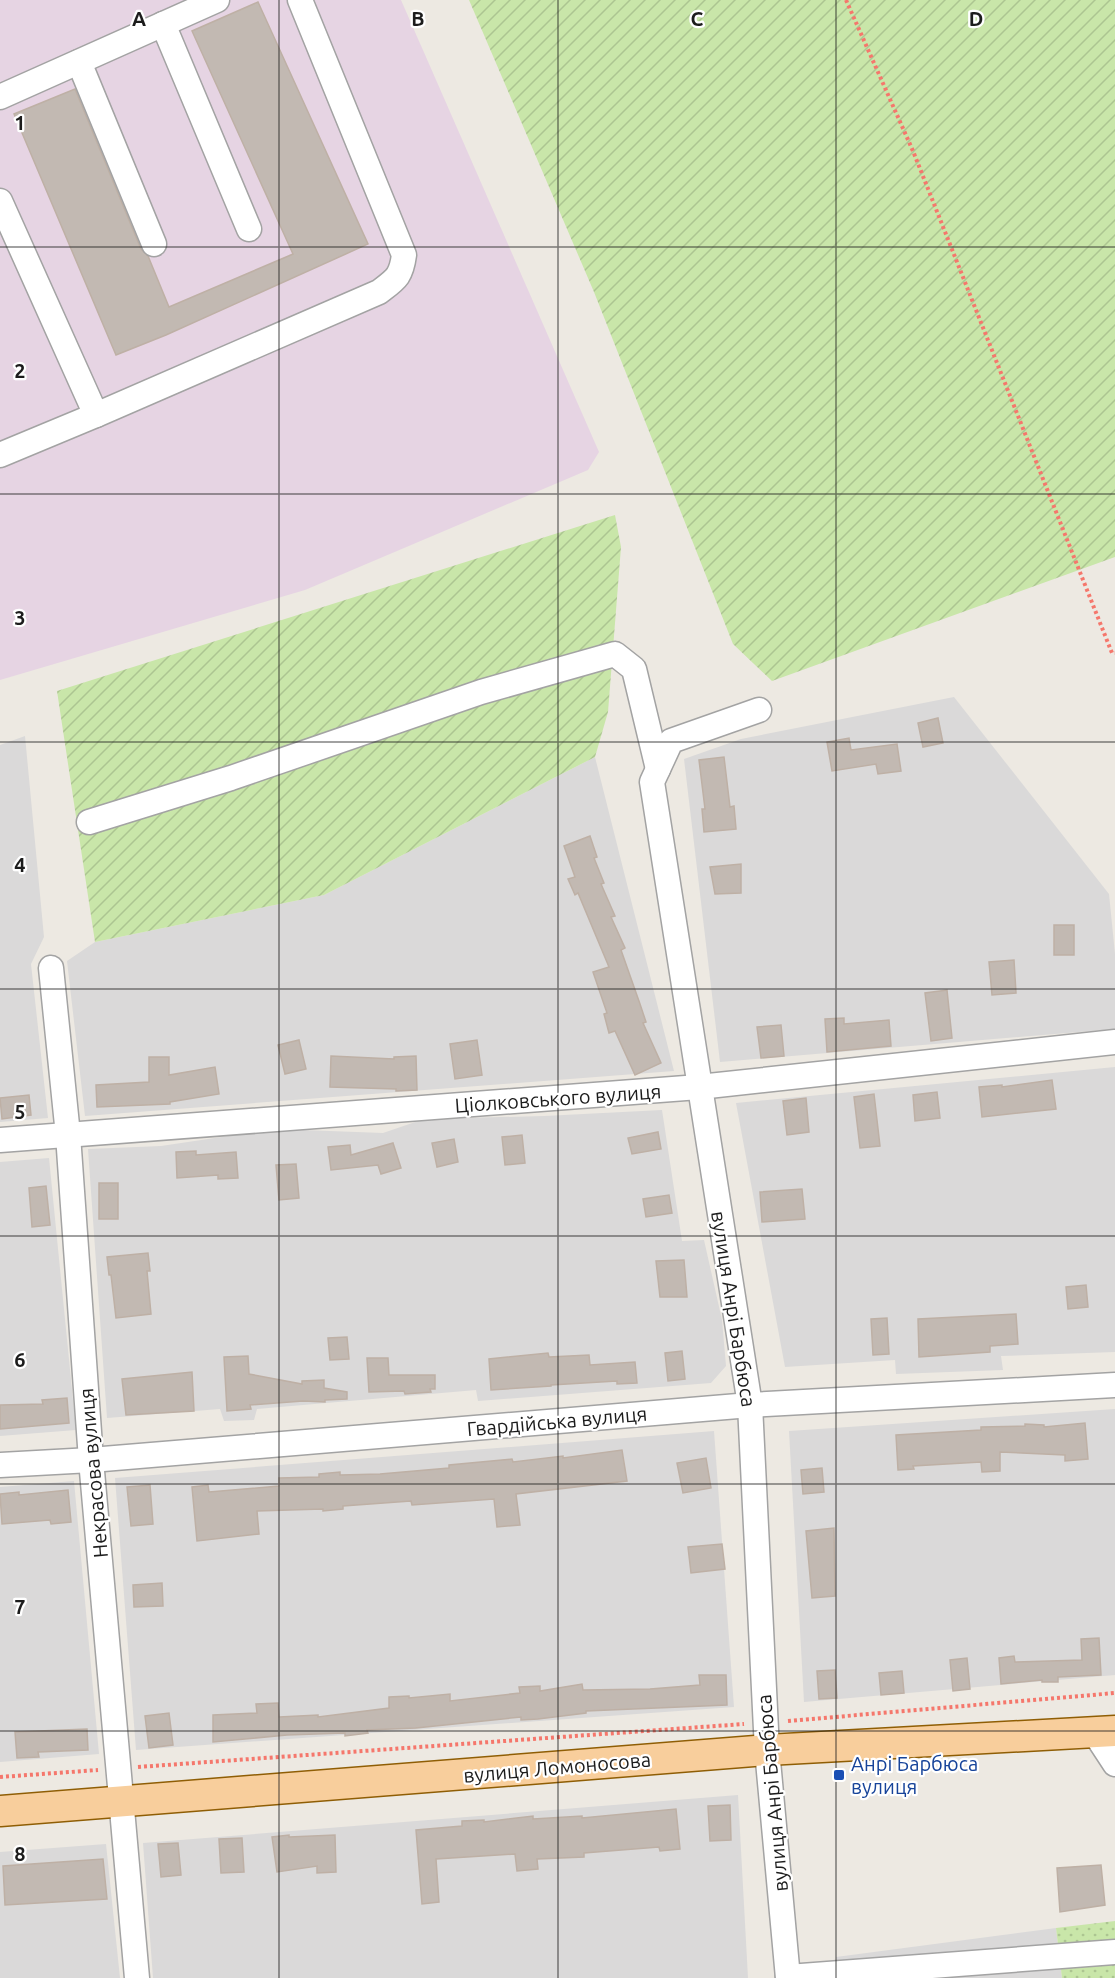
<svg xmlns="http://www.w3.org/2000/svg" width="1115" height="1978" viewBox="0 0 1115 1978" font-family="Ubuntu,sans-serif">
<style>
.residential{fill:#dad9d9}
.railway{fill:#e6d4e3}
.grass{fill:url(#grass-dots)}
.garden{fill:url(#garden-furrows)}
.building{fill:#c2b9b2;stroke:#beb0a5;stroke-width:1.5}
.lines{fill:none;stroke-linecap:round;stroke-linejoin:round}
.minor-casing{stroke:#a3a3a3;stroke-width:27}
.major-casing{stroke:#8f5e05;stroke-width:33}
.path{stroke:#f5776c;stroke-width:4;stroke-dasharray:3 3;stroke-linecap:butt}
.minor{stroke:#fff;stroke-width:24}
.major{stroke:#f8ce9c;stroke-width:30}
.grid{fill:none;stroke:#1c1c1c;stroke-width:1.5;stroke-opacity:0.55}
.transit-dot{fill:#1a4fb4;stroke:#fff;stroke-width:2}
.labels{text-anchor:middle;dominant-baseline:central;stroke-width:4.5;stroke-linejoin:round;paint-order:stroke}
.street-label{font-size:20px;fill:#1c1c1c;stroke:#fff}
.transit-label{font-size:20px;fill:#164399;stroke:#fff;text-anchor:start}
.grid-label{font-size:20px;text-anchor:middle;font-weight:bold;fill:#1c1c1c;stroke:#fff;stroke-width:4.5;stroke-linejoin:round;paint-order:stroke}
</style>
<defs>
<pattern id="grass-dots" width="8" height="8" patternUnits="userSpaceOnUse" patternTransform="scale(1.5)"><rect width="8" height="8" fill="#c9e6a9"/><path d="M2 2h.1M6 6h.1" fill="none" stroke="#acc591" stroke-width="1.8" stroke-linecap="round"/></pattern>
<pattern id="garden-furrows" width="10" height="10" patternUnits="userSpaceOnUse" patternTransform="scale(1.5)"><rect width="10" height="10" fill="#c9e6a9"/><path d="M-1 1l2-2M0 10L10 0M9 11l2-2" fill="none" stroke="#acc591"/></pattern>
</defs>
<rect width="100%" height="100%" fill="#ede9e2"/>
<g class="residential">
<path d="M954,697l155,197 6,60v75l-395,33 -36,-303 57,-20z"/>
<path d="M25,736l19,201 -13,27 17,154 -48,4v-377z"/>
<path d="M595,757l79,314 -589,45 -18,-155 28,-19 229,-47z"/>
<path d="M1115,1067v285l-114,4 2,14 -107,4 -1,-14 -110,7 -49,-264z"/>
<path d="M662,1110l20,131 22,-1 18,80 4,46 -15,17 -233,18 -2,-11 -219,19 -3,11 -30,1 -4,-12 -113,9 -19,-269 73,-3 94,-14 48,-2 80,3 41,-14 120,-3z"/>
<path d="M49,1158l27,272 -76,6v-274z"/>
<path d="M1115,1409v266l-311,27 -15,-271z"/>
<path d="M714,1431l20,276 -598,43 -21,-272z"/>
<path d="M74,1481l25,273 -99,8v-275z"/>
<path d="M738,1795l10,183h-595l-10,-135z"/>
<path d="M106,1844l14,134h-120v-126z"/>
<path d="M1056,1928l6,50h-224l-2,-21z"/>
</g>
<path class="railway" d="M0,0h401l198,452 -11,18 -283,120 -305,90z"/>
<path class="grass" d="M1115,1921v57h-53l-6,-50z"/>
<g class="garden">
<path d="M469,0h646v557l-343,124 -39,-37 -139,-352z"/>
<path d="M615,515l6,32 -13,165 -13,45 -271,138 -229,47 -38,-251z"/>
</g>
<g class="building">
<path d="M258,2l110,242 -202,91 -50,20 -102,-241 61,-25 66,160 7,7 21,51 124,-53 -101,-223z"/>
<path d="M938,718l5,25 -20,4 -5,-24z"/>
<path d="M849,738l2,12 46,-6 4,27 -23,3 -2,-10 -44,7 -5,-29z"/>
<path d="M724,757l6,50 4,-1 2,23 -32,3 -2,-23h3l-6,-49z"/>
<path d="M590,836l7,21 -3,1 10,25 -3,1 14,32 -4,1 14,31 -4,2 19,54 6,18 -3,1 18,40 -26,12 -20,-44 -6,2 -5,-19 3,-1 -14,-41 16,-5 -31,-74 -3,2 -7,-16 7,-2 -11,-31z"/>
<path d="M741,864v29l-26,1 -5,-27z"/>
<rect x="1054" y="925" width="20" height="30"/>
<path d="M1014,960l2,33 -24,2 -3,-33z"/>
<path d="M947,990l5,48 -21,3 -6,-48z"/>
<path d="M844,1018v6l45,-4 2,26 -64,6 -2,-33z"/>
<path d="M781,1025l3,31 -23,2 -4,-31z"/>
<path d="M299,1040l7,29 -21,5 -7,-29z"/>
<path d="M477,1040l5,35 -27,4 -5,-35z"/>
<path d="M331,1056l63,3v-2l22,-1 1,34 -21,1v-2l-66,-2z"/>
<path d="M149,1057h20v18l46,-8 4,27 -49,8v2l-73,3 -1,-22 53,-3z"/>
<path d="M1052,1080l4,29 -74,8 -3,-30 23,-2v2z"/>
<path d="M937,1092l3,26 -25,3 -2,-26z"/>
<path d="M874,1094l6,52 -20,2 -6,-51z"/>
<path d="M29,1095l2,20 -29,4 -2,-21z"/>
<path d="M806,1098l3,34 -22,3 -4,-34z"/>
<path d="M658,1132l3,17 -29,5 -4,-16z"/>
<path d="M522,1135l3,28 -20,2 -3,-28z"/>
<path d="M454,1139l4,23 -21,5 -5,-24z"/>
<path d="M393,1143l8,25 -20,6 -3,-9 -47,5 -3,-23 22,-2 1,10z"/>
<path d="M196,1151v4l40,-3 2,26 -20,1v-4l-41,3 -1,-26z"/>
<path d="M296,1164l3,34 -20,2 -3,-35z"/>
<rect x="99" y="1183" width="19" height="36"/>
<path d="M46,1186l4,39 -18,2 -3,-39z"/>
<path d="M802,1189l3,30 -43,3 -2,-30z"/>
<path d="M669,1195l3,18 -26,4 -3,-18z"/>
<path d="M148,1253l2,18h-3l4,43 -35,4 -5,-43h-2l-2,-18z"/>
<path d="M684,1260l3,37h-27l-4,-36z"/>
<path d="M1086,1285l2,22 -20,2 -2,-22z"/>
<path d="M1016,1314l2,30 -28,2v6l-71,5 -1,-38z"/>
<path d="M887,1318l2,36 -16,1 -2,-36z"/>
<path d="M347,1337l2,22 -19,1 -2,-22z"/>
<path d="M682,1351l3,28 -17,2 -3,-28z"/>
<path d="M548,1353l1,4 40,-2 1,10 45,-3 2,21 -20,1v-3l-66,4v1l-60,4 -2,-31z"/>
<path d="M248,1356l1,18 53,10v-3l22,-1v8l23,4v7l-22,1v2l-22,-1 -53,4 1,4 -24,2 -3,-54z"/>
<path d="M367,1358h21l1,17h46v14h-5l1,3 -26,2 -1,-3 -35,1z"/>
<path d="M192,1372l2,39 -68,4 -4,-36z"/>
<path d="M67,1398l2,25 -69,6v-24l43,-1 -1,-4z"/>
<path d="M1085,1423l3,36 -23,2v-6l-65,-3v19l-18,1 -1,-10 -68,4 1,3 -16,1 -2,-35 85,-5v-3l44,-1v-2l19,1v2z"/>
<path d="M622,1450l5,31 -111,13 4,31 -23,2 -3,-28 -82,6 -1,-4 -68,5v3l-20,2v-2l-66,2 2,23 -62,7 -5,-54 16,-2 1,7 70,-6v-8l40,-1v-3l21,-2v3l40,-1 69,-6v-3l63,-6 1,3 50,-6v2z"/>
<path d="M706,1458l5,30 -28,5 -6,-30z"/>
<path d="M822,1468l2,24 -21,2 -2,-24z"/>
<path d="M150,1485l3,39 -22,2 -4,-39z"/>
<path d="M68,1490l3,32 -20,2 -1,-4 -48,4 -2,-30 19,-2v3z"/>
<path d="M834,1528l1,68 -23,2 -6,-67z"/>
<path d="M722,1544l3,25 -34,4 -3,-26z"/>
<path d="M162,1583l1,23 -29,1 -1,-22z"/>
<path d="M1099,1638l2,37 -43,2v5h-16v-2l-41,4 -2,-26 15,-2 1,6 67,-2 -1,-21z"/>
<path d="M967,1658l3,31 -17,2 -3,-31z"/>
<path d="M835,1670l2,28 -18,1 -2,-28z"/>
<path d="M902,1671l2,22 -23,2 -2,-22z"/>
<path d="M699,1675h27l1,30 -141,6v2l-48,6 -17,1v-3l-105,11 -49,2 1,3 -23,3v-3l-58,2 -74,7v-27l44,-2 -1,-9 22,-1 1,14 39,-2v2l71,-9v-11l20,-1v2l41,-4v7l70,-8 -1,-6 21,-1v5l42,-7 1,6 67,-1 50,-4z"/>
<path d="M169,1713l4,32 -24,3 -4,-32z"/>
<path d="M87,1729l1,21 -50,2 1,5 -22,1 -2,-26z"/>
<path d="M730,1805l1,35 -21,1 -2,-35z"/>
<path d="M676,1809l4,40 -20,2 -1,-4 -75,6v4l-47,2 1,10 -21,2 -2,-17 -79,5 3,43 -17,2 -6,-74 46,-4v-5l22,-1v2l49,-6v3l49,-3v2z"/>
<path d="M289,1835v2l46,-2 1,37 -19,1v-7l-40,6 -5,-35z"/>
<path d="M242,1838l2,34 -23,1 -2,-34z"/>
<path d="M178,1843l3,32 -20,2 -3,-33z"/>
<path d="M103,1859l4,40 -102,6 -2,-39z"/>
<path d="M1101,1865l4,40 -45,7 -3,-44z"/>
</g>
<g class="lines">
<g class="minor-casing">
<g id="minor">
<path d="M163,24l86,205"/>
<path d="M79,62l75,182"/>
<path d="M0,97l217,-97"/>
<path d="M0,201l96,214 -96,40"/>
<path d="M96,415l283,-123c17,-13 22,-15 25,-37l-104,-255"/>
<path d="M759,710l-88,31 -19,41 98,623 17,345 21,228"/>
<path d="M89,822l142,-44 250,-86 134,-38 19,15 24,100"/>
<path d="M51,968l17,167 23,325 46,518"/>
<path d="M0,1140l699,-53 416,-45"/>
<path d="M0,1465l91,-5 659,-55 365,-20"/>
<path d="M1094,1732l21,32"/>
<path d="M788,1977l327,-25"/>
</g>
</g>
<g class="major-casing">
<path id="major" d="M0,1811l767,-61 348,-19"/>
</g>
<g class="path">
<path d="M846,0l67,151 199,502h3"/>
<path d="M788,1721l327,-28"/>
<path d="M138,1767l606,-43"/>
<path d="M0,1777l98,-7"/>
</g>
<use href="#minor" class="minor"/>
<use href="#major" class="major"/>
</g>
<path class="grid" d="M279,0v1978M558,0v1978M836,0v1978M0,247h1115M0,494h1115M0,742h1115M0,989h1115M0,1236h1115M0,1484h1115M0,1731h1115"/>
<rect class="transit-dot" x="833" y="1769" width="12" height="12" rx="3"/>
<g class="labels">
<g class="street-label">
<text transform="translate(558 1098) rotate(-4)">Ціолковського вулиця</text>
<text transform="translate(734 1309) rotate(81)">вулиця Анрі Барбюса</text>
<text transform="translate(557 1421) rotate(-5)">Гвардійська вулиця</text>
<text transform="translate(93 1473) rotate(-95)">Некрасова вулиця</text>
<text transform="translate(557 1767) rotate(-5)">вулиця Ломоносова</text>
<text transform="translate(772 1793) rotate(-95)">вулиця Анрі Барбюса</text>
</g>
<g class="transit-label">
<text x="851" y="1763">Анрі Барбюса<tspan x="851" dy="23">вулиця</tspan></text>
</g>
</g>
<g class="grid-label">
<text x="139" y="26">A</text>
<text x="418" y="26">B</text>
<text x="697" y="26">C</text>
<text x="976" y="26">D</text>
<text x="20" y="130">1</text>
<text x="20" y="378">2</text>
<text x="20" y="625">3</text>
<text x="20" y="872">4</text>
<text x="20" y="1119">5</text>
<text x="20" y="1367">6</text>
<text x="20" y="1614">7</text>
<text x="20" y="1861">8</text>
</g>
</svg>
